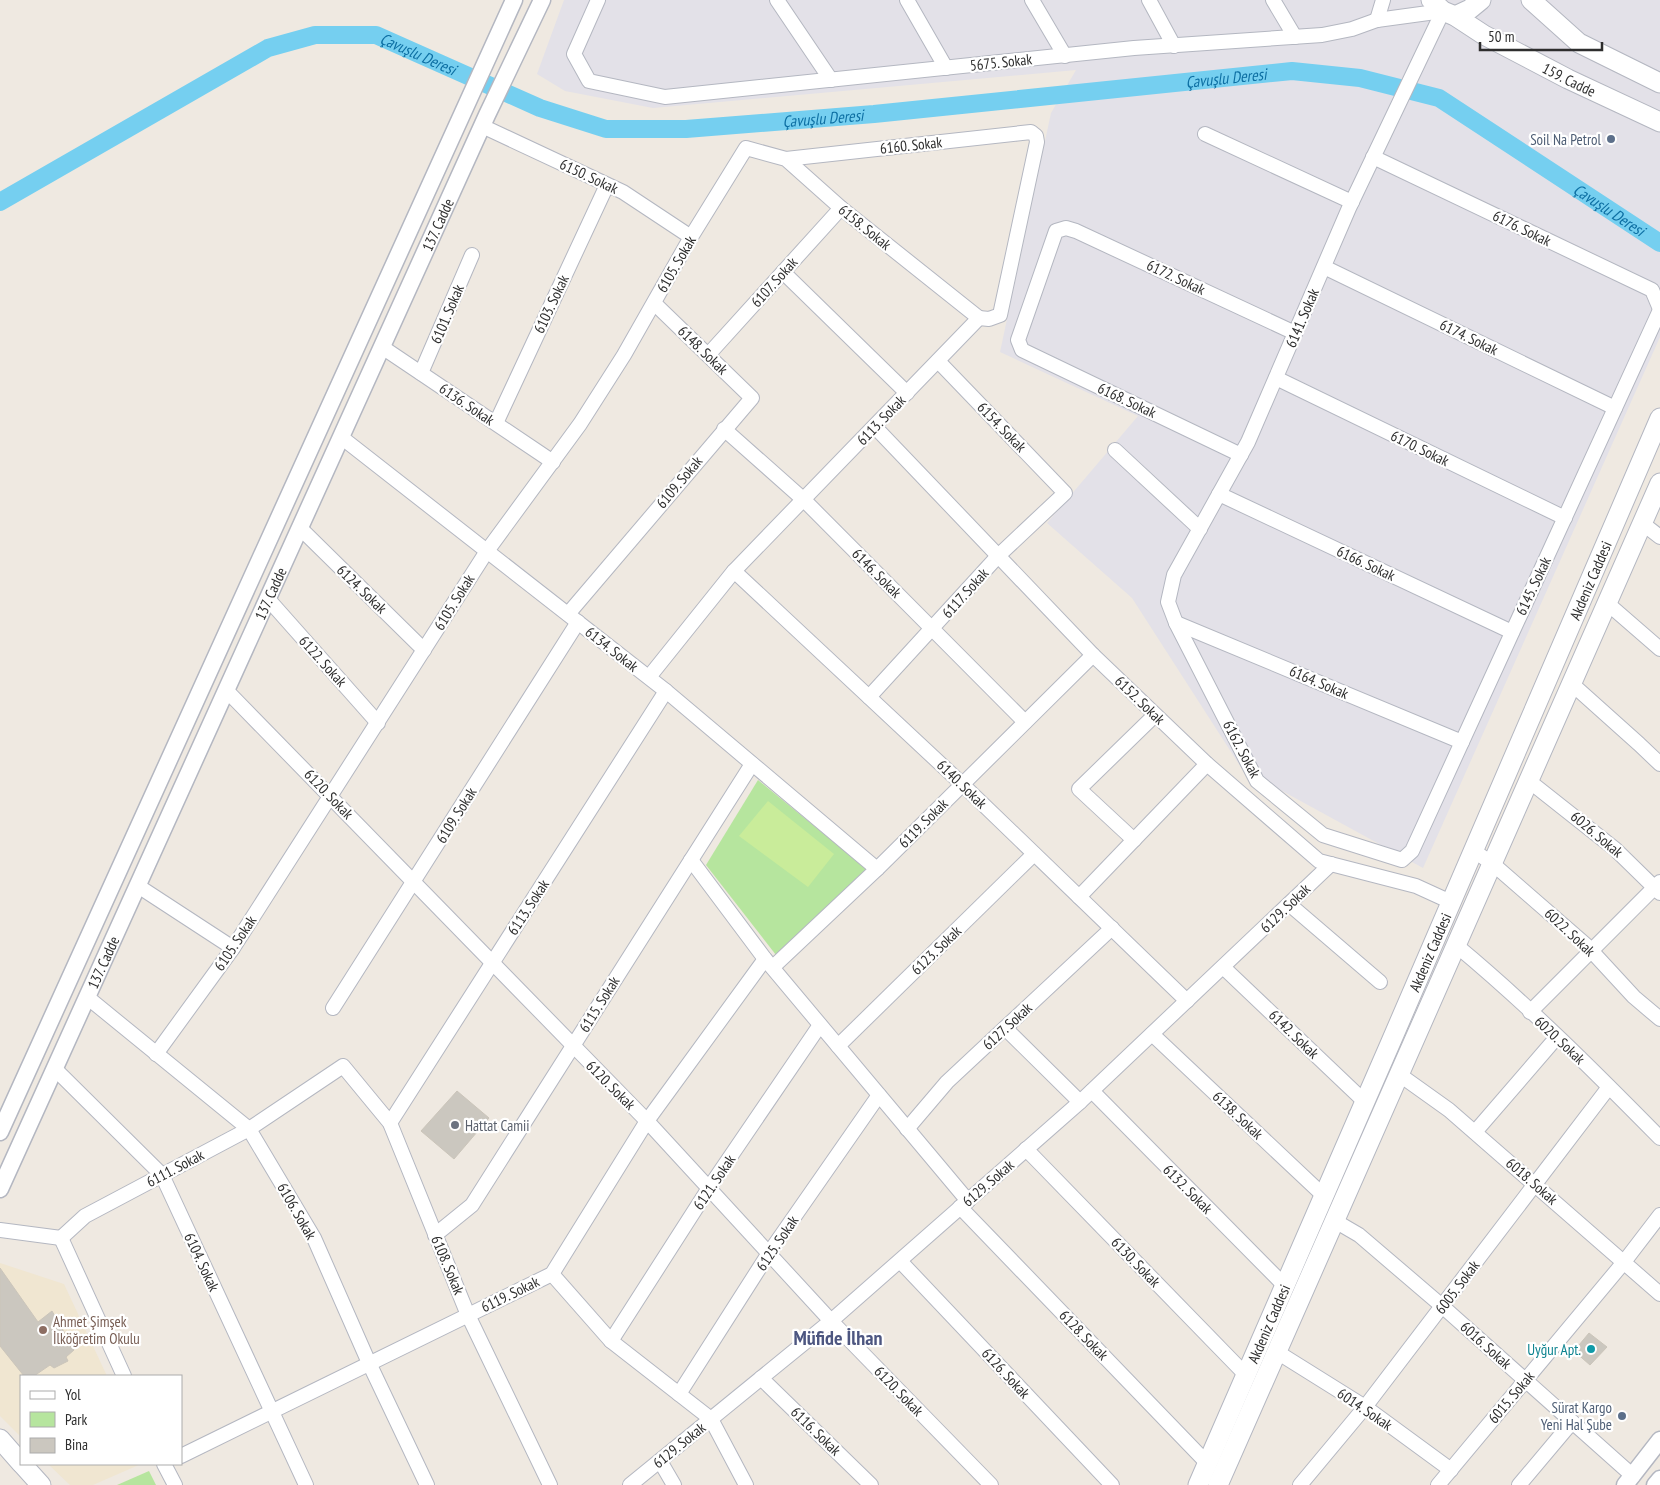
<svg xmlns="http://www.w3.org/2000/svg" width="1660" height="1485" viewBox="0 0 1660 1485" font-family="'PT Sans Narrow',sans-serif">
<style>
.industrial{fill:#e3e1e8}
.education{fill:#f0e6d1}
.green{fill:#b6e59e}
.pitch{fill:#c9ec9a}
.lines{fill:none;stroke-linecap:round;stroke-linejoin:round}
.canal{stroke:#75cff0;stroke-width:18}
.building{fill:#cbc7bf;stroke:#cbc5ba}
.minor-casing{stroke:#b4b7c1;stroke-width:16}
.tertiary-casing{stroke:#b4b7c1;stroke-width:19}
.secondary-casing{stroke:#b4b7c1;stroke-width:21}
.minor{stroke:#fff;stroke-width:14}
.tertiary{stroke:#fff;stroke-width:16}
.secondary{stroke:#fff;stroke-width:19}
.service-dot{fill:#5c6f8a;stroke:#fff;stroke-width:2}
.worship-dot{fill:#6b7280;stroke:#fff;stroke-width:2}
.education-dot{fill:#8d6e63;stroke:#fff;stroke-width:2}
.culture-dot{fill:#0f9aa8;stroke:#fff;stroke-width:2}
.labels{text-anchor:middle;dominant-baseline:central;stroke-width:4.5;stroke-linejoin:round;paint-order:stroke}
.street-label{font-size:15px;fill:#2e2e2e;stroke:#fff}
.service-label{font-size:15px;fill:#4e5e75;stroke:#fff;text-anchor:end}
.worship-label{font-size:15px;fill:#5b616d;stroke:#fff;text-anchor:start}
.education-label{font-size:15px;fill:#785e54;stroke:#fff;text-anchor:start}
.culture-label{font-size:15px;fill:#0d838f;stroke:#fff;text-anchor:end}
.water-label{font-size:16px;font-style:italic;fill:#0d6fa3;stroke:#fff}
.district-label{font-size:20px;font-weight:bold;fill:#4d5680;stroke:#fff}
</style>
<rect width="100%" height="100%" fill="#efe9e1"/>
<path class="industrial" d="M564,0h1096v337l-237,531 -181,-99 -110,-171 -85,-75 91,-107 -138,-64 51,-239 25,-43 -423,38 -88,-17 -28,-17z"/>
<g class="education">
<path d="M0,1263l64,21 43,92h-86v61l-21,-21z"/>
<path d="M48,1464h93l-48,21h-23z"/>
</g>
<g class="green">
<path d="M758,780l110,90 -92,85 -70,-90z"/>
<path d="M149,1471l7,14h-39z"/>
</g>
<path class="pitch" d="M768,801l66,53 -26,33 -69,-51z"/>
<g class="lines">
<path class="canal" id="s1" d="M0,202l268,-154 47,-13h61l164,73 66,21h80l188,-15 418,-43 68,7 79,20 221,145"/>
</g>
<g class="building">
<path d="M457,1091l32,27 -35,41 -33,-28z"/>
<path d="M0,1268l38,54 14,-11 22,39 -8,7 2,4 -14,7 -4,-3 -16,11h-10l-24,-30z"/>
<path d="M1589,1333l18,14 -17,18 -16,-14z"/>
</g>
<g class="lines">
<g class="minor-casing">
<g id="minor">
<path d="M598,0l-24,54 15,27 76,16 469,-49 188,-13 30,-6 25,-9 66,-9"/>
<path d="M777,0l54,80"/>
<path d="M907,0l39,68"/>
<path d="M1032,0l33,56"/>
<path d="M1149,0l25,46"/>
<path d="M1273,0l22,37"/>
<path d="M1443,11l-94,197 -101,234 -74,133 -6,27 8,21 81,158 66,54 79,25 10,-9 248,-541"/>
<path d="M1377,20l6,-20"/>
<path d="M482,126l141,66 68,45"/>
<path d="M1205,134l147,68"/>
<path d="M1373,157l279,133 8,19"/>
<path d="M786,159l245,-27 5,4 1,6 -37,173 -11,4 -10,-1"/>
<path d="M1324,267l291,141"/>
<path d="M783,272l124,121"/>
<path d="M382,347l171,115"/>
<path d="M708,355l133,-147"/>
<path d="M421,373l51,-118"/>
<path d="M1276,378l289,140"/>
<path d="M496,423l111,-238"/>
<path d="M875,427l218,228 114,109 112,97 97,25 35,16"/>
<path d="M724,429l80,71 221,222"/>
<path d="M341,437l325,254 211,178"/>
<path d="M1115,450l85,79"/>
<path d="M1241,455l-219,-105 -4,-10 38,-109 10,-3 10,3 219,102"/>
<path d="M1219,494l293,138"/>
<path d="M1642,523l18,14"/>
<path d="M300,528l124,122"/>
<path d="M734,571l228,213 225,217"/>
<path d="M268,599l110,124"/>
<path d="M1607,603l53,46"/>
<path d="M568,614l184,-216 -98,-95"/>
<path d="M1176,623l286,119"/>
<path d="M649,677l85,-106 245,-253"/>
<path d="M1572,684l67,60 21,20"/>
<path d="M226,690l421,431 184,200 160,164"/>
<path d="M869,697l129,-141 67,-63 -127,-132"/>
<path d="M1529,781l86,68 45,44"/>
<path d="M1134,840l-55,-51 76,-74"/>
<path d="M1474,851l19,13 93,81 48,52 26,22"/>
<path d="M691,860l74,99 203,242"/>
<path d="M138,886l95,62"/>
<path d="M1079,897l128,-133"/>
<path d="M1289,904l91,78"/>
<path d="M1457,946c71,59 138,126 203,192"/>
<path d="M773,967l104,-98 216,-214"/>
<path d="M1223,967l142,135"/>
<path d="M87,997l162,132 65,109 55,125 58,122"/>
<path d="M333,1008l245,-386"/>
<path d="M1530,1012l130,-130"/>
<path d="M1005,1028l75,74"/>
<path d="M1152,1034l172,162"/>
<path d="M838,1046l196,-192"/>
<path d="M156,1054l77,-106 254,-397 93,-127 44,-69 67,-118 55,-89 40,11 55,49 138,110"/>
<path d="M55,1069l107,106 144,310"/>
<path d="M1400,1075l49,35 211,184"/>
<path d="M1092,1091l193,195"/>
<path d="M390,1123l276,-432"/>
<path d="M907,1129l40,-47 165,-154"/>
<path d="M1475,1132l82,-95"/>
<path d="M1026,1149l220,226"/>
<path d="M960,1207l247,256"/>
<path d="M1335,1221l24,14 83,71 191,170"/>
<path d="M0,1230l61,8"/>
<path d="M435,1235l37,-30 280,-441"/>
<path d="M61,1238l24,-22 164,-87 94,-63 47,57 78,192 82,170"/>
<path d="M61,1238l63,138"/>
<path d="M900,1261l212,224"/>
<path d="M552,1274l59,67 100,78 35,66"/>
<path d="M611,1341l98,-153 111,-163"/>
<path d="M1277,1352l88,55 86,63"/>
<path d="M761,1378l110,107"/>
<path d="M679,1394l90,-141 110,-158"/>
<path d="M181,1456l371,-182 95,-153 118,-162"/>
<path d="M660,1461l14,24"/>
<path d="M164,1464l11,21"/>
<path d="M630,1485l201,-164 249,-219 251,-238"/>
<path d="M1300,1485l65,-78 244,-320"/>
<path d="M1438,1485l186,-223 36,-47"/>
<path d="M1519,1485l53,-63"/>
</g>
</g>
<g class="tertiary-casing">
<g id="tertiary">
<path d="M0,1132l514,-1132"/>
<path id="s2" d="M0,1189l487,-1074 55,-115"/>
<path d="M1625,1485l35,-45"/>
<path d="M1655,1485l5,-6"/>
</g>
</g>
<g class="secondary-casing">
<g id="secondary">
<path id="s3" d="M1431,0l12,11 12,5 29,19 84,44 92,43"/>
<path d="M1531,0l48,43 81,40"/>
<path d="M1455,16l15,-7 11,-9"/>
<path d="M0,1439l21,24"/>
<path d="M22,1464l19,21"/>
<path id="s4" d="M1198,1485l192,-441 270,-626"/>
<path d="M1218,1485l442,-1002"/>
</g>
</g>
<use href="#minor" class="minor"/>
<use href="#tertiary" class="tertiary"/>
<use href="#secondary" class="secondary"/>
</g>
<g class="service-dot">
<circle cx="1611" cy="139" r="5"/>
<circle cx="1622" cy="1416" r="5"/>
</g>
<circle class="worship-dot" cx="455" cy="1125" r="5"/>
<circle class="education-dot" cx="43" cy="1330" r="5"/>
<circle class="culture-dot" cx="1591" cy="1349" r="5"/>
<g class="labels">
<g class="street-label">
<text transform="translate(1001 62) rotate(-6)">5675. Sokak</text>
<text stroke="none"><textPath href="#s3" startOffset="160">159. Cadde</textPath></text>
<text transform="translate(911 145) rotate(-6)">6160. Sokak</text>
<text transform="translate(589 176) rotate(25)">6150. Sokak</text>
<text stroke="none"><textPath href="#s2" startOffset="1059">137. Cadde</textPath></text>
<text transform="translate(865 227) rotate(39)">6158. Sokak</text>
<text transform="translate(1522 228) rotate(26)">6176. Sokak</text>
<text transform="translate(676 264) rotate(-60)">6105. Sokak</text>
<text transform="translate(1176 277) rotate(25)">6172. Sokak</text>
<text transform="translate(774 282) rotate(-48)">6107. Sokak</text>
<text transform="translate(551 304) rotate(-65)">6103. Sokak</text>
<text transform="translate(447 314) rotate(-67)">6101. Sokak</text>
<text transform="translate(1302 318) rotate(-67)">6141. Sokak</text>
<text transform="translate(1469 337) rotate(26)">6174. Sokak</text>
<text transform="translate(703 350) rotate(44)">6148. Sokak</text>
<text transform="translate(1127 400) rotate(25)">6168. Sokak</text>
<text transform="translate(467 404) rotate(34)">6136. Sokak</text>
<text transform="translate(881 420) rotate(-46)">6113. Sokak</text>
<text transform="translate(1002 427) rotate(46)">6154. Sokak</text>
<text transform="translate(1420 448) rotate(26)">6170. Sokak</text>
<text transform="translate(679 482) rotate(-50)">6109. Sokak</text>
<text transform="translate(1366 563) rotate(25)">6166. Sokak</text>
<text transform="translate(877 573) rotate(45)">6146. Sokak</text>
<text stroke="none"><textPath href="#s4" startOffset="986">Akdeniz Caddesi</textPath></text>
<text transform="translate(1533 586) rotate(-65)">6145. Sokak</text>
<text transform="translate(362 589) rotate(44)">6124. Sokak</text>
<text transform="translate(965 593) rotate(-48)">6117. Sokak</text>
<text stroke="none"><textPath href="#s2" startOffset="654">137. Cadde</textPath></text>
<text transform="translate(454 602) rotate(-58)">6105. Sokak</text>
<text transform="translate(612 649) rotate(38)">6134. Sokak</text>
<text transform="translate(323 661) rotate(48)">6122. Sokak</text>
<text transform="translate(1319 682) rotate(23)">6164. Sokak</text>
<text transform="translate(1140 700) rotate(44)">6152. Sokak</text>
<text transform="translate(1242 749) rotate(62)">6162. Sokak</text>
<text transform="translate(962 784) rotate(44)">6140. Sokak</text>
<text transform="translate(329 794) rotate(46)">6120. Sokak</text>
<text transform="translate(456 815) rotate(-58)">6109. Sokak</text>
<text transform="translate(923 823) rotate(-45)">6119. Sokak</text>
<text transform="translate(1597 834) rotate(40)">6026. Sokak</text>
<text transform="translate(528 907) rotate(-57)">6113. Sokak</text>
<text transform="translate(1285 908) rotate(-44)">6129. Sokak</text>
<text transform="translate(1570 932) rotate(43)">6022. Sokak</text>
<text transform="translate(235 943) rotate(-56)">6105. Sokak</text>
<text transform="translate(936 950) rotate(-44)">6123. Sokak</text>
<text stroke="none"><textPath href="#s4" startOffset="581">Akdeniz Caddesi</textPath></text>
<text stroke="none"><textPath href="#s2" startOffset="249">137. Cadde</textPath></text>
<text transform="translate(599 1004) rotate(-58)">6115. Sokak</text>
<text transform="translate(1007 1026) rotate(-43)">6127. Sokak</text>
<text transform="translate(1294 1034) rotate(44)">6142. Sokak</text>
<text transform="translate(1560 1040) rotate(43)">6020. Sokak</text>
<text transform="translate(611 1085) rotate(45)">6120. Sokak</text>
<text transform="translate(1238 1115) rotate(43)">6138. Sokak</text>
<text transform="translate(175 1168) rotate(-28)">6111. Sokak</text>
<text transform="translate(1532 1181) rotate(41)">6018. Sokak</text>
<text transform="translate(714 1182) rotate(-56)">6121. Sokak</text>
<text transform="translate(988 1183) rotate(-41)">6129. Sokak</text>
<text transform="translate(1188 1189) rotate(45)">6132. Sokak</text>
<text transform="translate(297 1211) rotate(60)">6106. Sokak</text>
<text transform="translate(777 1243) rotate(-56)">6125. Sokak</text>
<text transform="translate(202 1262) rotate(65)">6104. Sokak</text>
<text transform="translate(1136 1262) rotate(46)">6130. Sokak</text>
<text transform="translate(448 1265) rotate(67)">6108. Sokak</text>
<text transform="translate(1457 1287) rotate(-53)">6005. Sokak</text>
<text transform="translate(510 1294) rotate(-26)">6119. Sokak</text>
<text stroke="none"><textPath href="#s4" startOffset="176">Akdeniz Caddesi</textPath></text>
<text transform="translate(1084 1335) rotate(46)">6128. Sokak</text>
<text transform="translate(1486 1345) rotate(42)">6016. Sokak</text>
<text transform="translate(1006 1373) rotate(47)">6126. Sokak</text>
<text transform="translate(899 1391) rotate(46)">6120. Sokak</text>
<text transform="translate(1511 1397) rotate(-50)">6015. Sokak</text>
<text transform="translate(1365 1409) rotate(34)">6014. Sokak</text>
<text transform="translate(816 1431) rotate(44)">6116. Sokak</text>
<text transform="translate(679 1445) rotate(-39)">6129. Sokak</text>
</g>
<g class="service-label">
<text x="1601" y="139">Soil Na Petrol</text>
<text x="1612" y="1407">Sürat Kargo<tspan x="1612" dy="17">Yeni Hal Şube</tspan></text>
</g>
<g class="worship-label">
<text x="465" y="1125">Hattat Camii</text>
</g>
<g class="education-label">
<text x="53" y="1321">Ahmet Şimşek<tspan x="53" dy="17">İlköğretim Okulu</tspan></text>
</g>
<g class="culture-label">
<text x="1581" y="1349">Uyğur Apt.</text>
</g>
<g class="water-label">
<text stroke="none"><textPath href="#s1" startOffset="465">Çavuşlu Deresi</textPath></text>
<text stroke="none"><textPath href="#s1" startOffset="1290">Çavuşlu Deresi</textPath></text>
<text stroke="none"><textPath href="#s1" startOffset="885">Çavuşlu Deresi</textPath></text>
<text stroke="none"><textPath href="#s1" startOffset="1710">Çavuşlu Deresi</textPath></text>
</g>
<g class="district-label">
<text x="838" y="1338">Müfide İlhan</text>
</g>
</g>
<rect x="20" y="1375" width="162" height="90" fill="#ffffff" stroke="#ababab"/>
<rect x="30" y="1391" width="25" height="8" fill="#ffffff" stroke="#ababab"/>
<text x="65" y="1400" font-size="15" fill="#2e2e2e">Yol</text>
<rect x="30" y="1412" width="25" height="15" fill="#b6e59e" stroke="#ababab"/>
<text x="65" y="1425" font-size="15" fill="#2e2e2e">Park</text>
<rect x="30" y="1438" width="25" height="15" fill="#cbc7bf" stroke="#ababab"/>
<text x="65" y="1450" font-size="15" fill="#2e2e2e">Bina</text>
<path d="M1480 42v8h122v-8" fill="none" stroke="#2e2e2e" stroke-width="2.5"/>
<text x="1488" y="42" font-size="15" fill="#2e2e2e" stroke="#ffffff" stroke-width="4" paint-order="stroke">50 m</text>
</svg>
